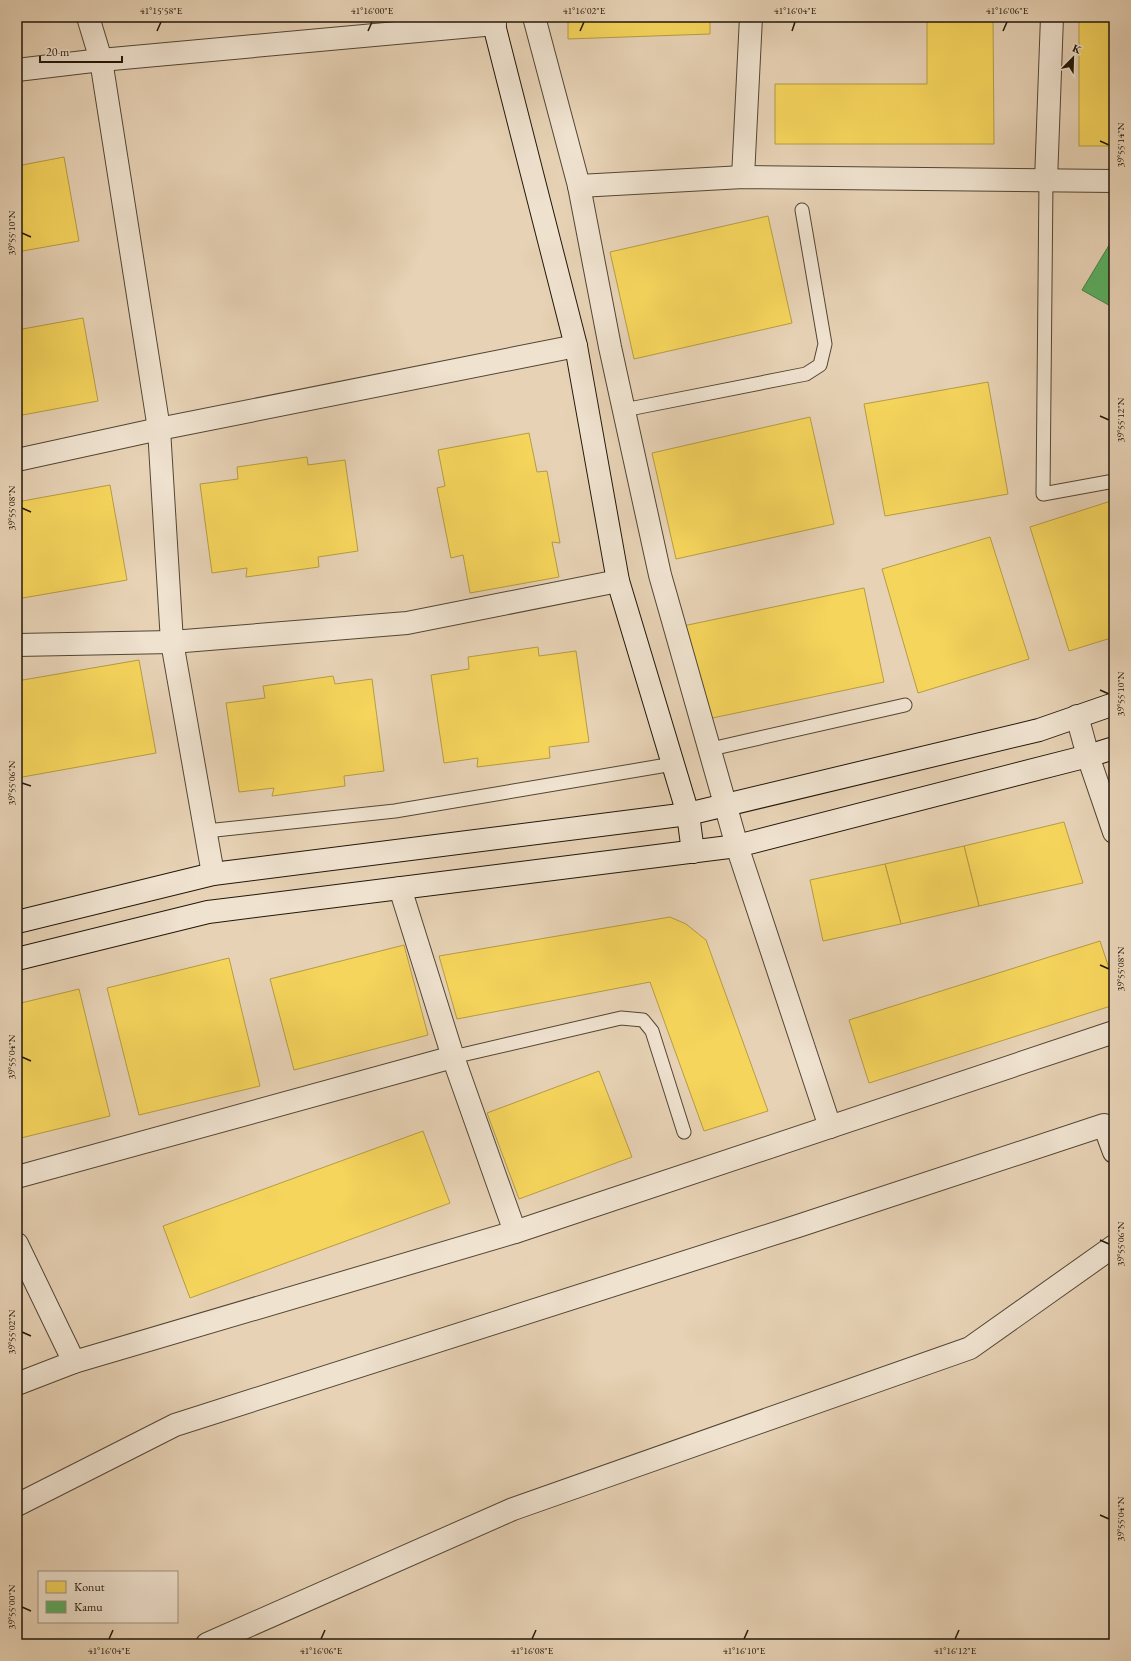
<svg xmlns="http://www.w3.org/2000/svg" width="1131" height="1661" viewBox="0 0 1131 1661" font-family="'EB Garamond',serif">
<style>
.homes{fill:#f6d55c;stroke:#b69c43}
.public{fill:#5aae61;stroke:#498147}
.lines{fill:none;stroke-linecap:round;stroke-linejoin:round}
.lane-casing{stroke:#534635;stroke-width:15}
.street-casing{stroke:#534635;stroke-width:24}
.secondary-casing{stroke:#22170a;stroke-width:24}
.lane{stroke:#efe2cf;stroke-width:13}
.street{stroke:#efe2cf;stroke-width:22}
.secondary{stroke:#efe2cf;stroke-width:22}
.ticks{fill:none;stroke:#22170a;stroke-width:1.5}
.neatline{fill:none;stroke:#22170a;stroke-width:1.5}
.ticks-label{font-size:10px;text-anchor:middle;fill:#22170a}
</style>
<rect width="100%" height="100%" fill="#e7d2b5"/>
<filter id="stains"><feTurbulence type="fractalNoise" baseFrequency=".005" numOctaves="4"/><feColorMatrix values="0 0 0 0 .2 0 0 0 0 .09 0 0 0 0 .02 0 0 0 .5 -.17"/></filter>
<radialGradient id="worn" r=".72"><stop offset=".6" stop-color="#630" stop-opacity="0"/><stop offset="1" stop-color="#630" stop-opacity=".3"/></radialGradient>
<g class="homes">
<path d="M568,17h142v17l-142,5z"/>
<path d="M927,17h66l1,127h-219v-60h152z"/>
<rect x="1079" y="19" width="35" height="127"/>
<path d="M64,157l15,84 -62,11v-86z"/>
<path d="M768,216l24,107 -158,36 -24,-107z"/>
<path d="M83,318l15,83 -81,15v-86z"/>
<path d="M988,382l20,112 -123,22 -21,-112z"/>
<path d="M810,417l24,107 -158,35 -24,-106z"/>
<path d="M529,433l8,39 10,-1 13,72 -8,-1 7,35 -89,16 -7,-38 -12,3 -14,-70 8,-2 -7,-36z"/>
<path d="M307,457l1,8 37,-5 13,91 -40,6 1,10 -73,10 1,-9 -35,5 -12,-89 38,-5 -1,-12z"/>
<path d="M110,485l17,95 -110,19v-97z"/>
<path d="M1114,500v137l-45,14 -39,-124z"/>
<path d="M990,537l39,122 -111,34 -36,-124z"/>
<path d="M864,588l20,94 -181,38 -20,-94z"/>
<path d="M538,647l1,9 37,-5 13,91 -40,5 1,11 -73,9 1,-9 -34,5 -13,-88 38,-6 -1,-12z"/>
<path d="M139,660l17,93 -139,25v-97z"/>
<path d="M333,676l2,8 37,-5 12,92 -40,5 1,10 -73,10 2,-8 -35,4 -13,-89 39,-5 -2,-12z"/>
<path d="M1064,822l19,61 -104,23 -15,-60z"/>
<path d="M964,846l15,60 -78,18 -16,-60z"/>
<path d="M885,864l16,60 -78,17 -13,-61z"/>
<path d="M670,917l16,7 20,16 62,171 -64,20 -54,-149 -193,37 -18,-63z"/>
<path d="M1100,941l14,42v22l-245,78 -20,-63z"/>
<path d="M404,945l24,90 -134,35 -24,-91z"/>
<path d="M229,958l31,128 -121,29 -32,-127z"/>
<path d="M79,989l31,127 -93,23v-135z"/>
<path d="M599,1071l33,86 -113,42 -32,-86z"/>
<path d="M423,1131l27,72 -260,95 -27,-72z"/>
</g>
<path class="public" d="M1114,237v71l-32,-18z"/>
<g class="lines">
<g class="lane-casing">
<g id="lane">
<path d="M1046,181l-3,313 71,-13"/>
<path d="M624,410l182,-36 14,-9 5,-21 -23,-134"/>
<path d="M711,749l194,-44"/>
<path d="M206,831l189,-20 278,-47"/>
<path d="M453,1057l168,-39 22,2 9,11 32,101"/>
</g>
</g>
<g class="street-casing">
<g id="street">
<path d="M88,17l13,43 58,369 13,213 41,232"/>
<path d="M534,17l45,169 31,161 50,228 77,271 93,281"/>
<path d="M17,70l84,-10 394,-36"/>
<path d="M743,177l8,-160"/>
<path d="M1046,181l6,-164"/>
<path d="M579,186l164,-9 371,4"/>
<path d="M17,460l142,-31 417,-83"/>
<path d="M17,645l155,-3 235,-19 211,-42"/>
<path d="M1077,716l11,40 26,76"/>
<path d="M400,888l53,169 62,175"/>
<path d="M17,1177l436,-120"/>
<path d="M17,1244l57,118"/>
<path d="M17,1384l57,-22 441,-130 599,-200"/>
<path d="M17,1505l158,-80 623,-199 306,-101 10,27"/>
<path d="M207,1644l306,-135 457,-161 144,-102"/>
</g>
</g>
<g class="secondary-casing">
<g id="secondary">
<path d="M492,17l84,329 42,235 70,233 5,38"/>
<path d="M17,922l196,-48 475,-60 351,-84 75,-26"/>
<path d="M17,959l191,-47 529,-66 351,-90 26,-8"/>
</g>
</g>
<use href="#lane" class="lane"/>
<use href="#street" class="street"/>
<use href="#secondary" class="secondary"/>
</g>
<path class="ticks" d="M157,31l4,-9M368,31l4,-9M580,31l4,-9M792,31l3,-9M1003,31l4,-9M1100,141l9,4M22,233l9,4M1100,416l9,4M22,508l9,4M1100,690l9,4M22,783l9,3M1100,965l9,4M22,1057l9,4M1100,1240l9,4M22,1332l9,4M1100,1515l9,4M22,1607l9,4M109,1639l4,-9M321,1639l4,-9M532,1639l4,-9M744,1639l4,-9M955,1639l4,-9"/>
<rect width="1131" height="1661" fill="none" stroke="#e7d2b5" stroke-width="44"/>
<rect x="38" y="1571" width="140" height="52" fill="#efe2cf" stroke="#9d9180"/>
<rect x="46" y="1581" width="20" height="12" fill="#f6d55c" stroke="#9d9180"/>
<text x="74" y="1591" font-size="12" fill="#22170a">Konut</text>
<rect x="46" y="1601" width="20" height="12" fill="#5aae61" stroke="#9d9180"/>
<text x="74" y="1611" font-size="12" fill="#22170a">Kamu</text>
<g transform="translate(1073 58) rotate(23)" stroke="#efe2cf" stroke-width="3" paint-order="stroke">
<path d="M0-3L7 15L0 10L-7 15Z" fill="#22170a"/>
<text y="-6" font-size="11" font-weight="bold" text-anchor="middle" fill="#22170a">K</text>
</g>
<path d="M40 56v6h82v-6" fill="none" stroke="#22170a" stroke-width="2"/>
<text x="46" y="56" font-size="12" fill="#22170a" stroke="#efe2cf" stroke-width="3" paint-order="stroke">20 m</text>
<rect x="22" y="22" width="1087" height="1617" class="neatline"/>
<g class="ticks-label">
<text x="161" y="14">41°15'58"E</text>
<text x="372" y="14">41°16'00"E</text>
<text x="584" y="14">41°16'02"E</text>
<text x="795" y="14">41°16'04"E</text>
<text x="1007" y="14">41°16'06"E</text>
<text transform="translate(1120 145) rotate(-90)" y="4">39°55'14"N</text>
<text transform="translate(11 233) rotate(-90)" y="4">39°55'10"N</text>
<text transform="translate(1120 420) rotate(-90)" y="4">39°55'12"N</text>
<text transform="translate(11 508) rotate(-90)" y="4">39°55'08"N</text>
<text transform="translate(1120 694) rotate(-90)" y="4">39°55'10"N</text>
<text transform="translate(11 783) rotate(-90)" y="4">39°55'06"N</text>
<text transform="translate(1120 969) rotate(-90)" y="4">39°55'08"N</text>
<text transform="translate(11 1057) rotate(-90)" y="4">39°55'04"N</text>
<text transform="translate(1120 1244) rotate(-90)" y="4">39°55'06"N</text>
<text transform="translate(11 1332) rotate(-90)" y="4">39°55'02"N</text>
<text transform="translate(1120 1519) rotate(-90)" y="4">39°55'04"N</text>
<text transform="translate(11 1607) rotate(-90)" y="4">39°55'00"N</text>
<text x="109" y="1654">41°16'04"E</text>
<text x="321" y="1654">41°16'06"E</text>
<text x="532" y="1654">41°16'08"E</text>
<text x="744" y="1654">41°16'10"E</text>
<text x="955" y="1654">41°16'12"E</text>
</g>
<rect width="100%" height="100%" filter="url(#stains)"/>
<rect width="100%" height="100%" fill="url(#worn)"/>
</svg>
